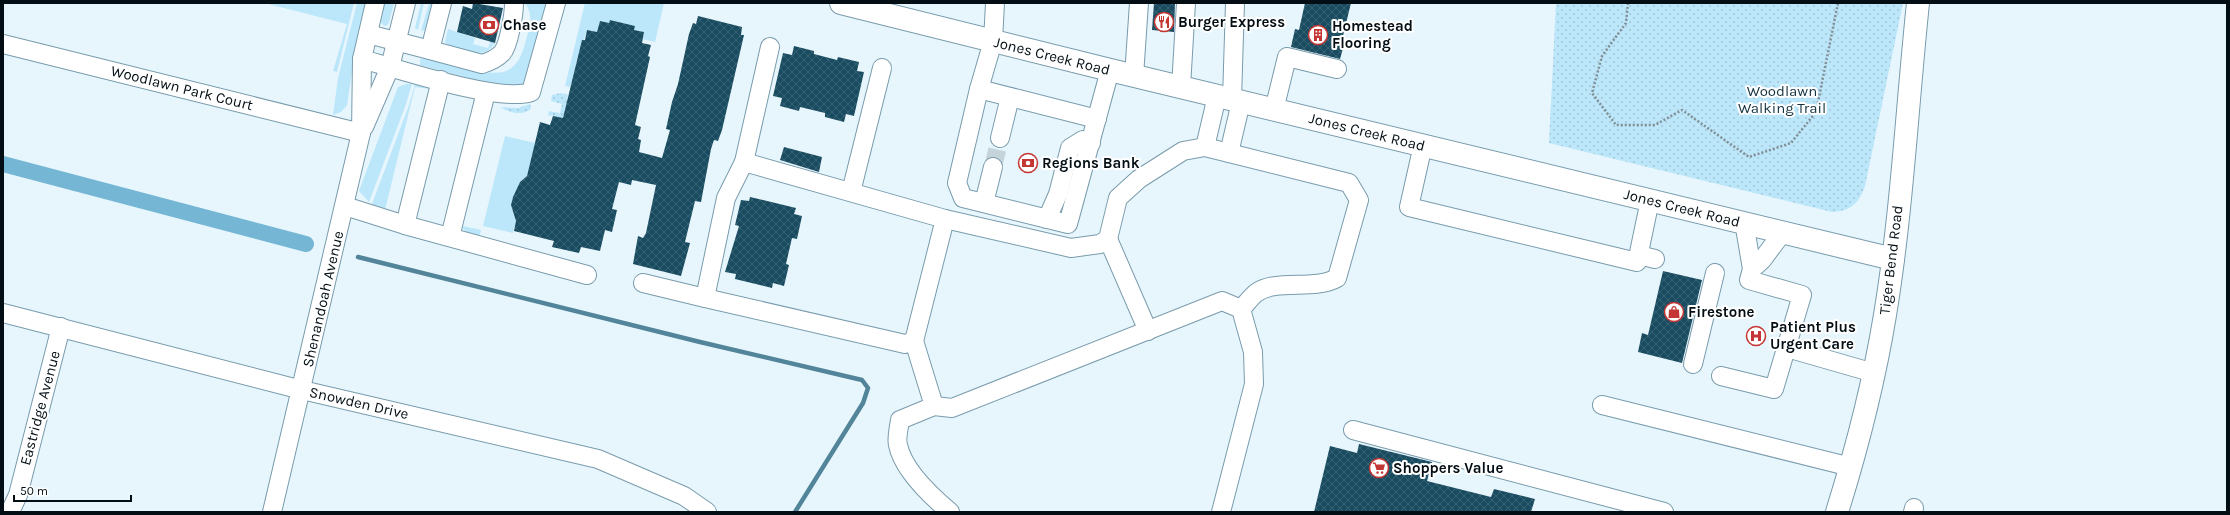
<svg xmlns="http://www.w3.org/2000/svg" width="2230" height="515" viewBox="0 0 2230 515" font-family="Karla,sans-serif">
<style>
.grass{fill:#bce6fa}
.park{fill:url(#park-dots)}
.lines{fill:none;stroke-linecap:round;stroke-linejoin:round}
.stream{stroke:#52849a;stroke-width:4.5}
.canal{stroke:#74b6d4;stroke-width:16}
.building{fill:url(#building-cross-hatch)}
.minor-tunnel{stroke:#c5d3da;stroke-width:18;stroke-dasharray:18 9;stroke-linecap:butt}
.minor-casing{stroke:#799bac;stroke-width:20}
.major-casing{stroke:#799bac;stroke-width:24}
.path{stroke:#818f95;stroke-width:2.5;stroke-dasharray:2 2;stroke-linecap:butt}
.minor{stroke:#fff;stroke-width:18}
.major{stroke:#fff;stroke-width:22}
.labels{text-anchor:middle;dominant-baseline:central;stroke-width:4;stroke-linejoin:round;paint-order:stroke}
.poi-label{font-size:15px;font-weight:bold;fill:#030e14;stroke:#fff;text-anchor:start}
.street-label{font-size:15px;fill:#030e14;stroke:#fff}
.park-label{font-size:15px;fill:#143341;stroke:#fff}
</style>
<defs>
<pattern id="park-dots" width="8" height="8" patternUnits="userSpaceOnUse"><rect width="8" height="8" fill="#bce6fa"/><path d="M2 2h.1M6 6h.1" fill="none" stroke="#a0c4d5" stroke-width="1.8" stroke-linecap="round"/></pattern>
<pattern id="building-cross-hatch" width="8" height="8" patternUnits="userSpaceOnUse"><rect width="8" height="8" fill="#194c61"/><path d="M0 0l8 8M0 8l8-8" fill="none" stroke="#386172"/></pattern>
</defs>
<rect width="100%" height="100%" fill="#e7f6fd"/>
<g class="grass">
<path d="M264,3h90l-17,69 -4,-1 14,-47z"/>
<path d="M357,3h8l1,4 -11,45 -8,53 -6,7 -8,3 5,-37z"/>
<path d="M384,3h10l-5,20 -3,3 -3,-1 -3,-4z"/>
<path d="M421,3h3l-6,27 -3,-2z"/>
<path d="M429,3h4l-7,27 -5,1z"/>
<path d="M525,3h23l-24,83 -15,3 -89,-24v-6l5,-1c14,3 28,6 42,10 32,8 50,10 59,-28 4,-14 8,-24 -1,-37z"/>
<path d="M585,3h79l-9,39 -13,-3 2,-7 -10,-2 1,-4 -25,-6 -1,3 -9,-2 -3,11 -10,-2 -11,33 -2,23 -3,-1 -1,2 -5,-1z"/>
<path d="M448,29l27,9 -2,6 15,4 2,-6 5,1c-3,4 -5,7 -10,9 -8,3 -34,-3 -40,-10z"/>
<path d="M406,84h6l-7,23 -36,95 -10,-11 39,-104z"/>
<path d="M415,84l14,5 -14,-2 -30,123 -13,-6 37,-99z"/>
<path d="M505,136l30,7 -8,33 -7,6 -7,15 -2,9 5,15 -3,12 -30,-7z"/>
<path d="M463,226l18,4 -3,11 -15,-12z"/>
</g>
<g class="park">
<path d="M1556,3h347l-38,183c-6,17 -14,25 -33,26l-283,-69z"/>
<path d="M561,93l7,2 -1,4 3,1 4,21 -26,-6 1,-4 11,2 2,-9 -11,-3 1,-6z"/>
<path d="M530,104l1,5c-8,7 -23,4 -30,-2l17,1z"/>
</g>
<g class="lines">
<path class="stream" d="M358,257l342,85 162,38 6,8 -5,15 -68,109"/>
<path class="canal" d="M3,164l303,80"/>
</g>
<g class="building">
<path d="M473,3l30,5 -8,35 -38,-11 6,-26 9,3z"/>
<path d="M1154,3h21l-1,29 -22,-2z"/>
<path d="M1305,3h46l-9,37 3,1 -5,18 -49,-12 4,-18 4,1z"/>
<path d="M698,16l44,11 -1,8h3l-22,95 -4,11 -4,-1 -3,9 -10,53 -6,-1 -10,41 5,1 -9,33 -48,-12 5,-28 5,2 3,-5 10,-48 -24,-5 -1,5 -12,-3 -7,27 5,1 -5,22 -7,-2 -5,21 -19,-4 -2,6 -27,-6 2,-6 -40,-10 2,-10 -5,-16 2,-8 7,-15 7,-6 13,-54 10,3 3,-9 10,2 19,-78h3l2,-10 10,2 3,-11 9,2 1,-3 25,6 -1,4 10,2 -2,11 9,2 -3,11 2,1 -15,68 6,2 -3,12 3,1 -2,12 23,6 8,-28 -4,-1 6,-27 6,-18 11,-50 4,-11 3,1z"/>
<path d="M794,46l20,5v3l23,6 1,-3 21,5 -2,9 7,1 -10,44 -8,-2 -2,8 -19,-5v-4l-25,-6 -1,4 -19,-5 2,-8 -9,-2 10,-43 9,2z"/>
<path d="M784,147l38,10 -3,15 -39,-12z"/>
<path d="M750,197l46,11 -2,6 8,2 -5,23 -5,-1 -6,26 3,1 -5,21 -11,-3 -1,5 -37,-9 1,-5 -11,-2 14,-46 -4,-1 6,-25 8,1z"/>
<path d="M1663,271l39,9 -20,83 -44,-11 4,-19 6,2z"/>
<path d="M1359,444l73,18 -5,19 64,16 3,-8 41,10 -4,13h-217l16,-66 27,7z"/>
</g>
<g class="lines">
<path class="minor-tunnel" d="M993,167l7,-29"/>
<g class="minor-casing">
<g id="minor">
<path d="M995,3l-2,38 -14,48 -22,94 6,15 105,26 42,-154"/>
<path d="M368,34l62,16 12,-47"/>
<path d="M3,44l358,89"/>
<path d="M430,50l52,14c7,-2 14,-5 20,-11 7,-8 12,-39 12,-50"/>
<path d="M362,59c35,10 139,44 169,33l25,-89"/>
<path d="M1134,76l5,-73"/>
<path d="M1181,87l5,-84"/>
<path d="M979,89l118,30"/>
<path d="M1232,99l3,-96"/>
<path d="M1274,110l13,-53 50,12"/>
<path d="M364,127l26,-60 16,-64"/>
<path d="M1000,138l10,-41"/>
<path d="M1423,145l-14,62 228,55 13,-62"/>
<path d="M1205,147l12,-51"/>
<path d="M1229,153l12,-51"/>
<path d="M744,162l26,-115"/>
<path d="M851,192l31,-124"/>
<path d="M984,203l9,-36"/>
<path d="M345,206l60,19 182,50"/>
<path d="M1047,219l11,-25 12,-46 13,-8 8,3"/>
<path d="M405,225l36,-145"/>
<path d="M450,237l36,-145"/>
<path d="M1108,239l40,92"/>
<path d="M1639,255l16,4"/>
<path d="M1752,269l10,-9 21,-28"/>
<path d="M643,283l62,15 21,-100 18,-36 201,57 126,29 29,-4 8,-5 10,-41 21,-19 44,-28 22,-4 144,36 10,17 -22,78c-23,13 -61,0 -81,15 -5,4 -10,11 -15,16"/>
<path d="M705,298l200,46 9,-3 31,-122"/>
<path d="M3,313l299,77 296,69 86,37 23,16"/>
<path d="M914,341l20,65 -34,14c-1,8 -4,18 -2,25 5,25 33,51 52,67"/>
<path d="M1787,348l87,25"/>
<path d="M1693,364l22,-91"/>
<path d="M1721,376l53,13 28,-94 -53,-15 3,-11 -8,-47"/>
<path d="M1602,405l249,62"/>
<path d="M934,406l18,2 270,-107 19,8 12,43 1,32 -33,128"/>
<path d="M1353,430l311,82"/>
<path d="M10,512l8,-17 43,-168"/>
<path d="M272,512l89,-379 1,-74 13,-56"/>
<path d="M1913,512l1,-4"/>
</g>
</g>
<g class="major-casing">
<g id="major">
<path d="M841,3l269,67 783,189"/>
<path d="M1837,512c20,-64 37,-130 48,-197 17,-103 22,-208 33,-312"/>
</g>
</g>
<path class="path" d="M1628,3l-2,20 -24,33 -10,37 24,32h39l27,-15 67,47 42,-14 25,-31 22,-109"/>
<use href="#minor" class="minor"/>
<use href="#major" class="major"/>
</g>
<defs>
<g id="restaurant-ring" transform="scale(1)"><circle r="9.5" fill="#fff" stroke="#c43633" stroke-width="1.5"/><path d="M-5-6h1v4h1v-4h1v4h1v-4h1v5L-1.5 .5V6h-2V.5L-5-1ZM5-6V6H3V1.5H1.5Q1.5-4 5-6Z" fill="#c43633"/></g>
<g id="bank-ring" transform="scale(1)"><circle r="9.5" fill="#fff" stroke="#c43633" stroke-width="1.5"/><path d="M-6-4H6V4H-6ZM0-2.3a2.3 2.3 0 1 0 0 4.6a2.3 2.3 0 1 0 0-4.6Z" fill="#c43633"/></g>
<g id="building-ring" transform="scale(1)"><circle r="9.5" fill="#fff" stroke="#c43633" stroke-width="1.5"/><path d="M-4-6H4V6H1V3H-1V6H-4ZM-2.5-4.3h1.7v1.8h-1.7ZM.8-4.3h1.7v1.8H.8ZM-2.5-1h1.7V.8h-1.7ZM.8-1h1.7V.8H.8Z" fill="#c43633"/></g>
<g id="shop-ring" transform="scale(1)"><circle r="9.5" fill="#fff" stroke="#c43633" stroke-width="1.5"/><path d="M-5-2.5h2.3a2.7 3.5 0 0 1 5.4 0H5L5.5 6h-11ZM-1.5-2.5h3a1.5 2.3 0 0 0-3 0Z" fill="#c43633"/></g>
<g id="hospital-ring" transform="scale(1)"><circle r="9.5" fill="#fff" stroke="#c43633" stroke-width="1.5"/><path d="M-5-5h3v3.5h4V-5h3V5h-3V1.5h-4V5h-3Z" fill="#c43633"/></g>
<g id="supermarket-ring" transform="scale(1)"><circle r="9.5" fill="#fff" stroke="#c43633" stroke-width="1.5"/><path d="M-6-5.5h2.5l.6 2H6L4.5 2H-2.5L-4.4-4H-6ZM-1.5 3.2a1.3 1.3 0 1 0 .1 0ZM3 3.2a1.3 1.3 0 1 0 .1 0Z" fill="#c43633"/></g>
</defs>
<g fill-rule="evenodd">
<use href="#restaurant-ring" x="1164" y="22"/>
<use href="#bank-ring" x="489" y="25"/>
<use href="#building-ring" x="1318" y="35"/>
<use href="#bank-ring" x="1028" y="163"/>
<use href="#shop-ring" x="1674" y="312"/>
<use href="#hospital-ring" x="1756" y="336"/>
<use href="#supermarket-ring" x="1379" y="468"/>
</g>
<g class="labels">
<g class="poi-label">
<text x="1178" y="22">Burger Express</text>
<text x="503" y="25">Chase</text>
<text x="1332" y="26">Homestead<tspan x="1332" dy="17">Flooring</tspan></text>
<text x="1042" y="163">Regions Bank</text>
<text x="1688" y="312">Firestone</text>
<text x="1770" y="327">Patient Plus<tspan x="1770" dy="17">Urgent Care</tspan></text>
<text x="1393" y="468">Shoppers Value</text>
</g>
<g class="street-label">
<text transform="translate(1052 56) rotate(14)">Jones Creek Road</text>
<text transform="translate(182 88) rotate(14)">Woodlawn Park Court</text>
<text transform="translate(1367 132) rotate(14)">Jones Creek Road</text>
<text transform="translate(1682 208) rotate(14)">Jones Creek Road</text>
<text transform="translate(1891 260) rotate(-83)">Tiger Bend Road</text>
<text transform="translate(323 299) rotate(-77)">Shenandoah Avenue</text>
<text transform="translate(359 403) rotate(13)">Snowden Drive</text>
<text transform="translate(40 408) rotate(-75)">Eastridge Avenue</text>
</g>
<g class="park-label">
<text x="1782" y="91">Woodlawn<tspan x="1782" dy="17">Walking Trail</tspan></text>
</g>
</g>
<rect width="2230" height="515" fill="none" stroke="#030e14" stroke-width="8"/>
<path d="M14 495v6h117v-6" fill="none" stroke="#030e14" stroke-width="2"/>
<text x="20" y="495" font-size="12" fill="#030e14" stroke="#ffffff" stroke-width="3" paint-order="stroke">50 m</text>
</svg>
